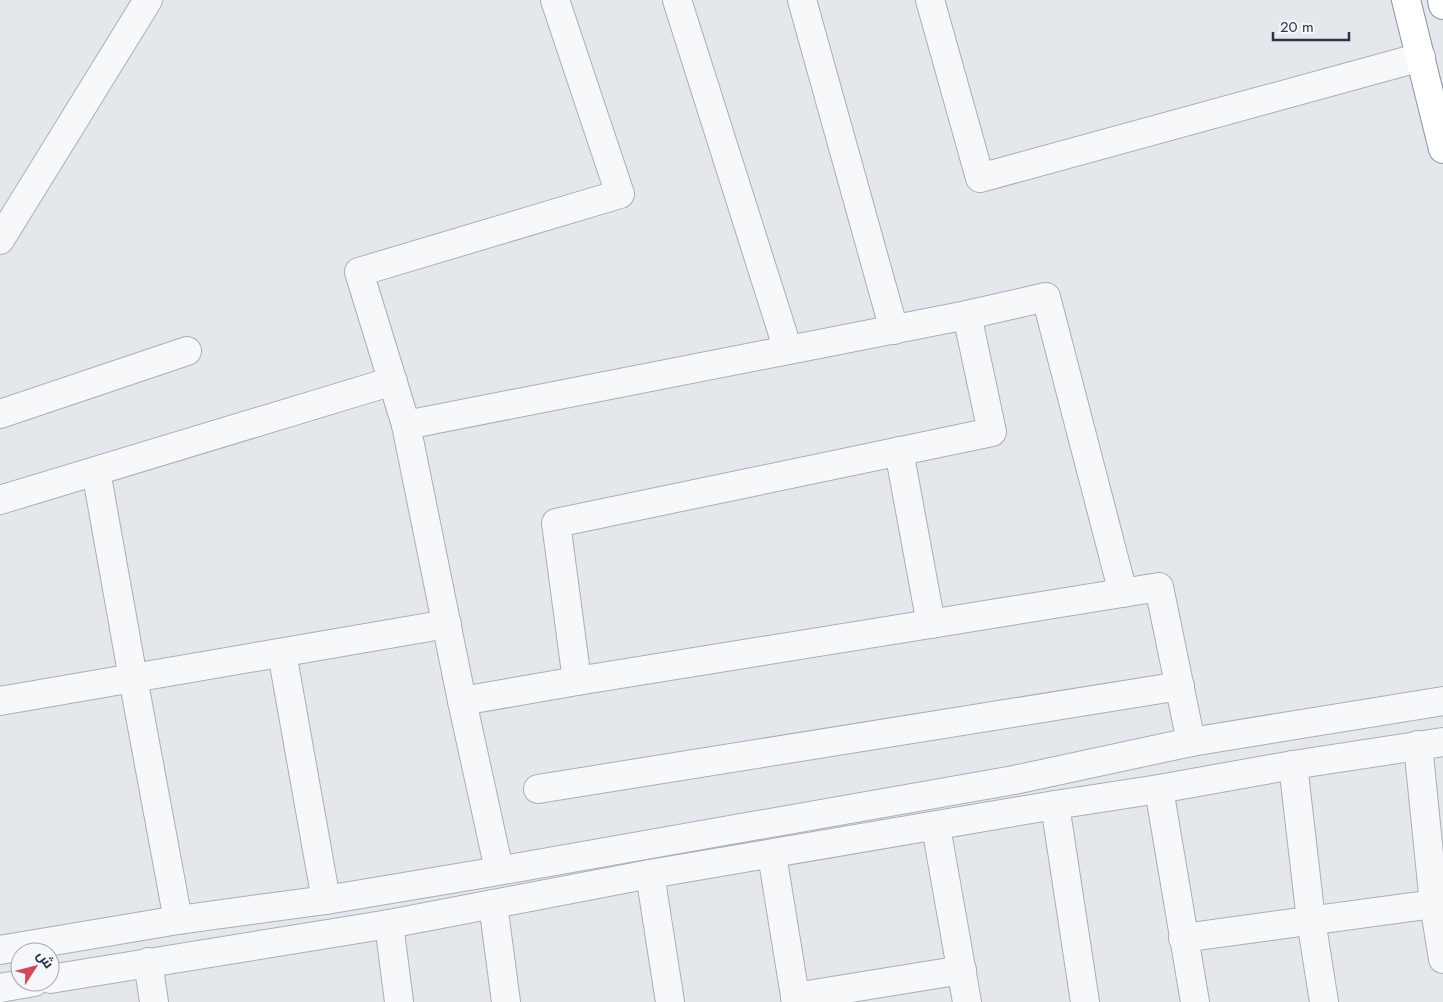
<svg xmlns="http://www.w3.org/2000/svg" width="1443" height="1002" viewBox="0 0 1443 1002" font-family="Jost,Cairo,sans-serif">
<style>
.lines{fill:none;stroke-linecap:round;stroke-linejoin:round}
.minor-casing{stroke:#a9aeb7;stroke-width:30}
.highway-casing{stroke:#8b94a3;stroke-width:30}
.minor{stroke:#f7f8fa;stroke-width:28}
.highway{stroke:#fff;stroke-width:28}
</style>
<rect width="100%" height="100%" fill="#e4e7ec"/>
<g class="lines">
<g class="minor-casing">
<g id="minor">
<path d="M677,0l111,350"/>
<path d="M802,0l92,330"/>
<path d="M930,0l50,178 441,-121"/>
<path d="M0,240l148,-240"/>
<path d="M967,315l79,-18 77,296"/>
<path d="M0,414l187,-63"/>
<path d="M406,425l561,-110 25,117 -436,91 21,158 582,-94 32,155"/>
<path d="M899,451l32,173"/>
<path d="M96,471l37,207 45,242"/>
<path d="M0,500l393,-119"/>
<path d="M282,653l44,247"/>
<path d="M0,701l447,-77"/>
<path d="M462,701l115,-20"/>
<path d="M1418,745l16,159 9,55"/>
<path d="M1293,765l18,155 13,82"/>
<path d="M538,789l642,-103"/>
<path d="M1159,789l36,213"/>
<path d="M1055,805l30,197"/>
<path d="M936,827l31,175"/>
<path d="M772,855l24,147"/>
<path d="M499,870l-37,-169 -56,-276 -47,-153 261,-78 -65,-194"/>
<path d="M650,874l20,128"/>
<path d="M493,904l13,98"/>
<path d="M389,924l10,78"/>
<path d="M1183,938l251,-34"/>
<path d="M0,950l178,-30 148,-20 155,-26 533,-94 177,-38 252,-41"/>
<path d="M148,962l6,40"/>
<path d="M50,979l339,-55 261,-50 405,-69 104,-16 134,-24 150,-23"/>
<path d="M0,988l34,-6"/>
<path d="M795,997l167,-27"/>
</g>
</g>
<g class="highway-casing">
<g id="highway">
<path d="M1406,0l37,149"/>
<path d="M1442,0l1,5"/>
</g>
</g>
<use href="#minor" class="minor"/>
<use href="#highway" class="highway"/>
</g>
<g transform="translate(35 967) rotate(54)"><circle r="24" fill="#f4f6f9" stroke="#a4a8b1"/>
<path d="M0-4L9 19L0 12L-9 19Z" fill="#d1495b"/>
<text y="-8" font-size="14" font-weight="bold" text-anchor="middle" fill="#2b3445">ش</text>
</g>
<path d="M1273 32v8h76v-8" fill="none" stroke="#2b3445" stroke-width="2.5"/>
<text x="1280" y="32" font-size="15" fill="#2b3445" stroke="#f4f6f9" stroke-width="4" paint-order="stroke">20 m</text>
</svg>
